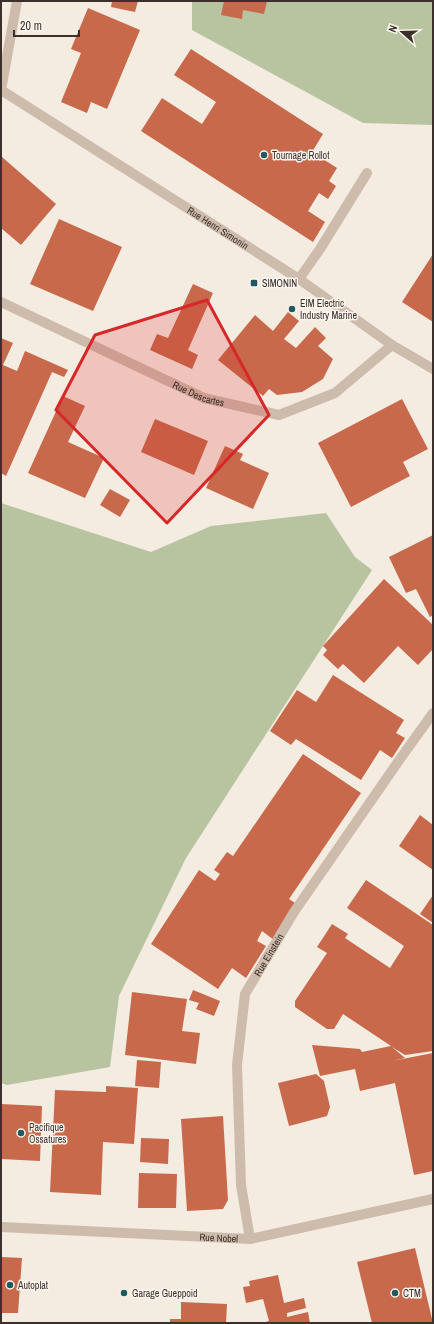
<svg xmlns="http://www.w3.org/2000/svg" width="434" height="1324" viewBox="0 0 434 1324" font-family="'Archivo Narrow',sans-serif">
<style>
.green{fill:#b8c4a0}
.building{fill:#c8694b}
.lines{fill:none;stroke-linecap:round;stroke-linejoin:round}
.minor{stroke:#cdbbac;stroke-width:10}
.marked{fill:#d62828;fill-opacity:0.2;stroke:#d62828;stroke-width:3;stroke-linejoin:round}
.poi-dot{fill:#1f5a5e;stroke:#fbf5ee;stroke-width:1.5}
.labels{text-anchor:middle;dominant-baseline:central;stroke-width:3;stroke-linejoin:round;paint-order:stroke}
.poi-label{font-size:10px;fill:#3b302b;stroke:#fbf5ee;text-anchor:start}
.street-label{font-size:10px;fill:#3b302b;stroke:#fbf5ee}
</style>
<rect width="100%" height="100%" fill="#f4ebe1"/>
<g class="green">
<path d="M192,1h241v124l-70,-2 -171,-93z"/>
<path d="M1,503l150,49 60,-26 115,-13 29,44 17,13 -186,288 -67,138 -9,71 -103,18 -6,-2z"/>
</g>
<g class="building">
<path d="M112,1h26l-3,11 -24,-5z"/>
<path d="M224,1h43l-3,13 -21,-4 -1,9 -21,-4z"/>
<path d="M88,8l52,22 -33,79 -16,-7 -4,11 -26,-11 20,-49 -10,-4z"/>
<path d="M191,49l132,85 -11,18 25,16 -8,13 7,5 -8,13 -9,-6 -11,18 17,11 -12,20 -172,-111 21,-33 40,26 14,-22 -42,-27z"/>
<path d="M2,157l54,47 -35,41 -20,-17z"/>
<path d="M59,219l63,28 -29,64 -63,-27z"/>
<path d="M433,254v68l-31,-20z"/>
<path d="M193,284l20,9 -25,57 10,5 -6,14 -42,-19 7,-16 11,4z"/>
<path d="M288,312l11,9 -15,18 12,9 19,-21 11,11 -8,8 15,13 -10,20 -21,13 -25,3 -8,-6 -6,7 -45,-36 37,-45 18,16z"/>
<path d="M1,338l12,5 -10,22 14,6 8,-20 43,19 -4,7 -12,-5 -46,104 -5,-3z"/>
<path d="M63,396l22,10 -17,36 36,16 -19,40 -57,-25z"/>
<path d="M402,399l26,50 -25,13 7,14 -59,31 -33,-64z"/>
<path d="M155,419l53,22 -14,34 -53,-23z"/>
<path d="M225,446l18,8 -3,6 29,13 -16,36 -47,-21z"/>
<path d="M110,489l20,11 -10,17 -20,-12z"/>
<path d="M433,535v80l-3,2 -14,-28 -10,4 -17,-36z"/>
<path d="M384,579l49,46v24l-15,16 -20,-19 -34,37 -21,-19 -5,5 -15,-14 4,-5 -4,-4z"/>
<path d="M333,675l71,45 -8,13 9,5 -13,20 -12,-8 -19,30 -65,-41 -5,6 -21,-14 27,-41 19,12z"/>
<path d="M303,754l58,39 -72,106 9,6 -24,35 -12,-9 -5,10 9,5 -20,32 -14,-10 -14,21 -67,-45 48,-74 16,11 5,-7 -6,-4 13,-18 6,4z"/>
<path d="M420,815l13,10v45l-34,-24z"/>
<path d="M366,880l67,45v126l-28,4 -13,-8 13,11 -13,3 41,-8v118l-19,4 -19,-92 -35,8 -5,-22 -35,7 -8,-31 48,4 2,3 29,-6 -48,-32 -9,15h-7l-32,-22v-6l32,-48 -10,-6 15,-23 16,10 -3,4 45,30 14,-22 -57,-38z"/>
<path d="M433,895v28l-13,-9z"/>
<path d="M193,990l27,11 -6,15 -18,-7 3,-6 -10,-3z"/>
<path d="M132,992l55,7 -5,32 18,2 -4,31 -71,-9z"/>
<path d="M137,1060l24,2 -2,26 -24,-2z"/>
<path d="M316,1074l8,7 6,26 -3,9 -38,10 -11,-43z"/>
<path d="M106,1086l32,2 -4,56 -31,-2 -2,53 -51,-3 5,-102 51,2z"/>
<path d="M1,1104l41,2 -2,55 -39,-2z"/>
<path d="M223,1116l5,84 -5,9 -36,2 -6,-92z"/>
<path d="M141,1138l28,1 -1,25 -28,-2z"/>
<path d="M139,1173l38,1 -1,34h-38z"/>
<path d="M415,1248l18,75h-61l-15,-61z"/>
<path d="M1,1257l21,1 -4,55h-17z"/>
<path d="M278,1275l6,28 20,-5 2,10 -19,5v4l21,-5 2,11h-48l7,-2 -6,-22 -17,4 -3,-16 7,-1 -1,-5z"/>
<path d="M181,1302l46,2 -1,19h-56v-4h11z"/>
</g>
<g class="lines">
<g class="minor">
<path id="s1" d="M1,90l298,189 93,66 41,24"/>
<path d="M1,90l16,-89"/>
<path d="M299,279l21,-30 47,-76"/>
<path id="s2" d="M1,302l203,96 75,17 56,-22 57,-48"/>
<path id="s3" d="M1,1227l249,12 183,-40"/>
<path id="s4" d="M250,1239l-9,-54 -4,-120 8,-71 49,-82 106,-153 33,-46"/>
</g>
</g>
<path class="marked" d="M207,300l62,115 -102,108 -111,-113 39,-75z"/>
<g class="poi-dot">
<circle cx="264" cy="155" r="4"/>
<rect x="250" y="279" width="8" height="8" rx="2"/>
<circle cx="292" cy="309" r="4"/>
<circle cx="21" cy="1133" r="4"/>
<circle cx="10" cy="1285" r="4"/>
<circle cx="124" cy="1293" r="4"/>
<circle cx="395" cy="1293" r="4"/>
</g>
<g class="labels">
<g class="poi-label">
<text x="272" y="155">Tournage Rollot</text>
<text x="262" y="283">SIMONIN</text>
<text x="300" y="303">EIM Electric<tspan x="300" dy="12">Industry Marine</tspan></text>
<text x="29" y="1127">Pacifique<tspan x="29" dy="12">Ossatures</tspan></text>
<text x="18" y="1285">Autoplat</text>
<text x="132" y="1293">Garage Gueppoid</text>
<text x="403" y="1293">CTM</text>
</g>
<g class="street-label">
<text stroke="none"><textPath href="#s1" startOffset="257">Rue Henri Simonin</textPath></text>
<text stroke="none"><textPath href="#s2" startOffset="218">Rue Descartes</textPath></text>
<text stroke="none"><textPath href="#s4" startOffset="292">Rue Einstein</textPath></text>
<text stroke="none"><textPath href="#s3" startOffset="218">Rue Nobel</textPath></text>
</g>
</g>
<rect width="434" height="1324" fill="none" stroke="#3b302b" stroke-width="4"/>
<g transform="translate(402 32) rotate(290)" stroke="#fbf5ee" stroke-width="3" paint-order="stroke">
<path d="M0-3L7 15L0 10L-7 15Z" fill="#3b302b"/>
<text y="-6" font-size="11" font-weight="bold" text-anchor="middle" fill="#3b302b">N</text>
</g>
<path d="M14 30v6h65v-6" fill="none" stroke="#3b302b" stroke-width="2"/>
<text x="20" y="30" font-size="12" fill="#3b302b" stroke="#fbf5ee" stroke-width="3" paint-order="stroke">20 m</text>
</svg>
